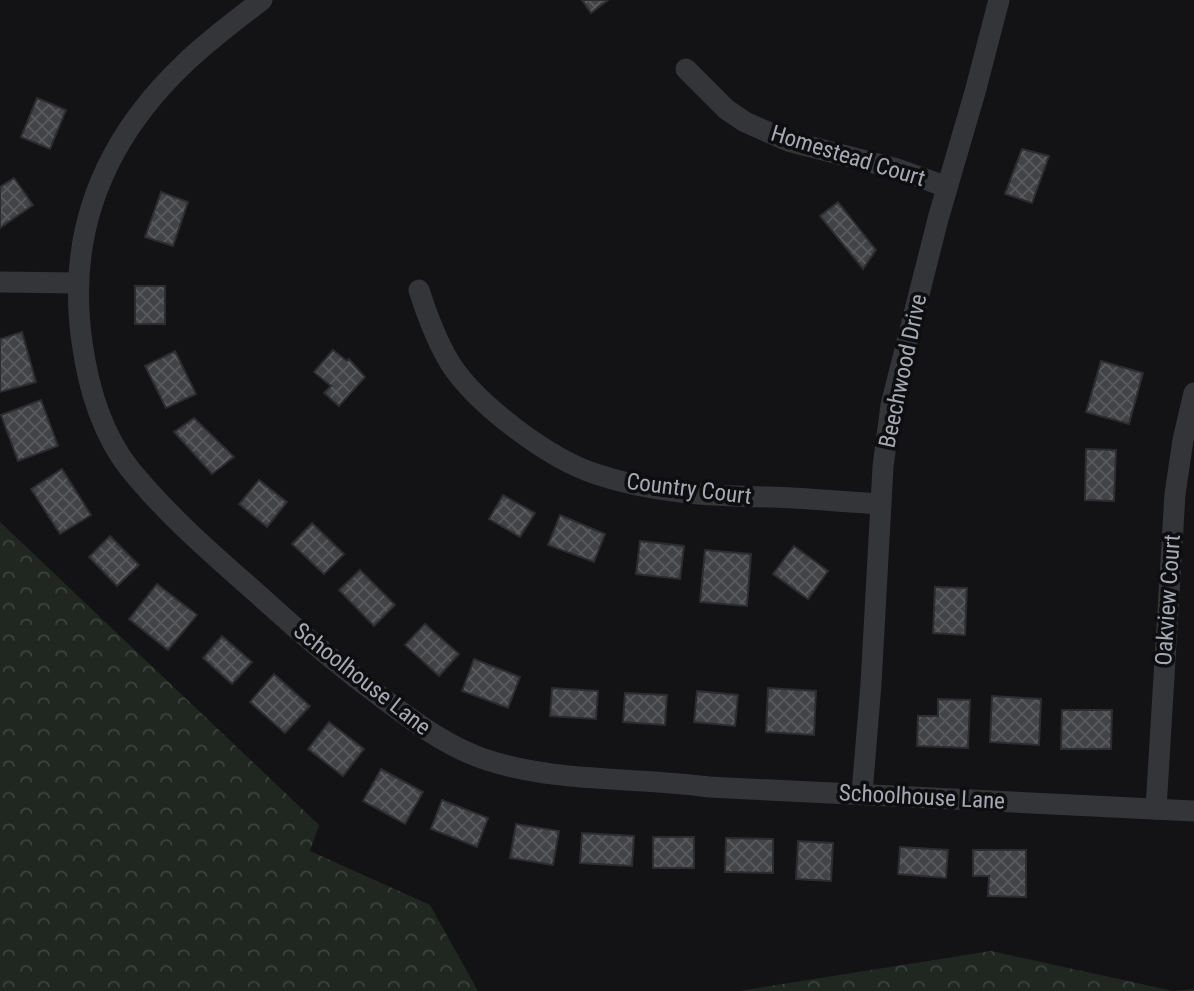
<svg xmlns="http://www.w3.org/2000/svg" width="1194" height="991" viewBox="0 0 1194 991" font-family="'Roboto Condensed',sans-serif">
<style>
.forest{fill:url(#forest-crowns)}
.building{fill:url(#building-cross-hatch);stroke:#2d2d30;stroke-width:2}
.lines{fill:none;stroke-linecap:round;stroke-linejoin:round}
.minor{stroke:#343539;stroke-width:21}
.labels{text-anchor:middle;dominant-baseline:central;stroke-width:7;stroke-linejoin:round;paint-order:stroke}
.street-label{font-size:23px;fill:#a6a9b4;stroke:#0e0e10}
</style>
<defs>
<pattern id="forest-crowns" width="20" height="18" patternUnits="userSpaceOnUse" patternTransform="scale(1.75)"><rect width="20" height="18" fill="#202721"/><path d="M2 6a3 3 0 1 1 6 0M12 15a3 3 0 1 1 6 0" fill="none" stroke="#3d443f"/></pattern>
<pattern id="building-cross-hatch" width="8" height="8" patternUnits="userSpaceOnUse" patternTransform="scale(1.75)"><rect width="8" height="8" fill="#424347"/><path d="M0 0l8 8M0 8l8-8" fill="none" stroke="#5a5b5f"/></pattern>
</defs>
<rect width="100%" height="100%" fill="#131315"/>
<g class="forest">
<path d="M0,522l319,303 -9,26 120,54 48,86h-478z"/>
<path d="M991,951l182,40 21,-2v2h-455z"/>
</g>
<g class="building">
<path d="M582,0h26l-17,13z"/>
<path d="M37,98l29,12 -16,39 -29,-12z"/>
<path d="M1022,149l27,7 -17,47 -27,-9z"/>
<path d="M14,178l19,27 -33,23v-41z"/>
<path d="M161,192l27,10 -15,44 -28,-9z"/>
<path d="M838,202l38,48 -13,19 -43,-53z"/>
<rect x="135" y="286" width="30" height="38"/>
<path d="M22,332l14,50 -36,10v-53z"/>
<path d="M333,350l14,11 2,-2 16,18 -26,29 -15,-13 7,-7 -17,-14z"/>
<path d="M175,351l21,43 -30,14 -21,-42z"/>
<path d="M1101,361l42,12 -14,51 -43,-12z"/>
<path d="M41,400l17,46 -40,15 -17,-46z"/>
<path d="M194,418l40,39 -22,17 -38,-42z"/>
<path d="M1086,449l30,1 -2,51 -29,-1z"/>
<path d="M62,469l29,46 -31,19 -29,-45z"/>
<path d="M259,480l28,22 -20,25 -28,-23z"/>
<path d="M503,495l32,18 -15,24 -31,-18z"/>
<path d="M560,515l45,19 -11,28 -46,-17z"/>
<path d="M312,523l32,31 -20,20 -32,-30z"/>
<path d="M110,536l29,29 -22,21 -28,-29z"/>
<path d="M640,541l44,5 -4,33 -44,-5z"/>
<path d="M794,546l34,25 -20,28 -35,-25z"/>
<path d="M705,550l46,4 -4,52 -47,-4z"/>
<path d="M360,570l35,35 -21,21 -35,-36z"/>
<path d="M157,584l40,31 -29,35 -39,-31z"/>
<path d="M935,587l32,1 -2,47 -32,-2z"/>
<path d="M425,624l34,30 -20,22 -34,-31z"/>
<path d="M222,636l30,26 -20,22 -29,-26z"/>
<path d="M474,659l46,18 -12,31 -46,-17z"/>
<path d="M274,674l36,32 -25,27 -35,-31z"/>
<path d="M552,688l46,3 -2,28 -46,-3z"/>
<path d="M768,688l48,3 -2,44 -48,-3z"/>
<path d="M697,691l41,4 -3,31 -41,-4z"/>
<path d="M625,693l42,2 -2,30 -42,-3z"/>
<path d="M992,696l49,3 -2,46 -49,-3z"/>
<path d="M938,699l32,1 -2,48 -51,-2 1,-30h20z"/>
<path d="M1062,710h50l-1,39h-50z"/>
<path d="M329,722l35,27 -21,27 -35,-27z"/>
<path d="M381,769l42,23 -18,32 -42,-23z"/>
<path d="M442,800l46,18 -11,29 -46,-18z"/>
<path d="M516,824l43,7 -6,34 -43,-7z"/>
<path d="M582,833l52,3 -2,30 -52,-3z"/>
<rect x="653" y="837" width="41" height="31"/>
<path d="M726,838l47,1v34l-48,-1z"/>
<path d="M798,841l35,2 -2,38 -35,-2z"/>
<path d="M900,847l48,3 -2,28 -48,-4z"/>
<path d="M973,850h53v47l-38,-1 1,-20h-16z"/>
</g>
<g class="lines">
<g class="minor">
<path d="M262,0c-26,20 -53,40 -77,63 -80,76 -119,168 -103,279 6,44 19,90 47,126 42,52 93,94 142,138 35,32 72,63 110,91 34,25 66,50 106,63 71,23 149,17 222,27l485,24"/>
<path d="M686,69l40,40 19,13 43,19 109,28 50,18"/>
<path d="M0,282l78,1"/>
<path d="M419,290c8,25 17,50 31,73 26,41 99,96 146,111 56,19 115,22 173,23 37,1 75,5 112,7"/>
<path d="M862,793l9,-109 12,-217 8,-62 47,-186 37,-127 24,-92"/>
<path d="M1156,809l19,-315 8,-54 11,-47"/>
</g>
</g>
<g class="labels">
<g class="street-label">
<text transform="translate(848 156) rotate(17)">Homestead Court</text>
<text transform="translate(903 371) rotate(-78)">Beechwood Drive</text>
<text transform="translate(689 489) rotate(7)">Country Court</text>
<text transform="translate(1168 600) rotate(-86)">Oakview Court</text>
<text transform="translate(362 679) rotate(38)">Schoolhouse Lane</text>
<text transform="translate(922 797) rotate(3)">Schoolhouse Lane</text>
</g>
</g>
</svg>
